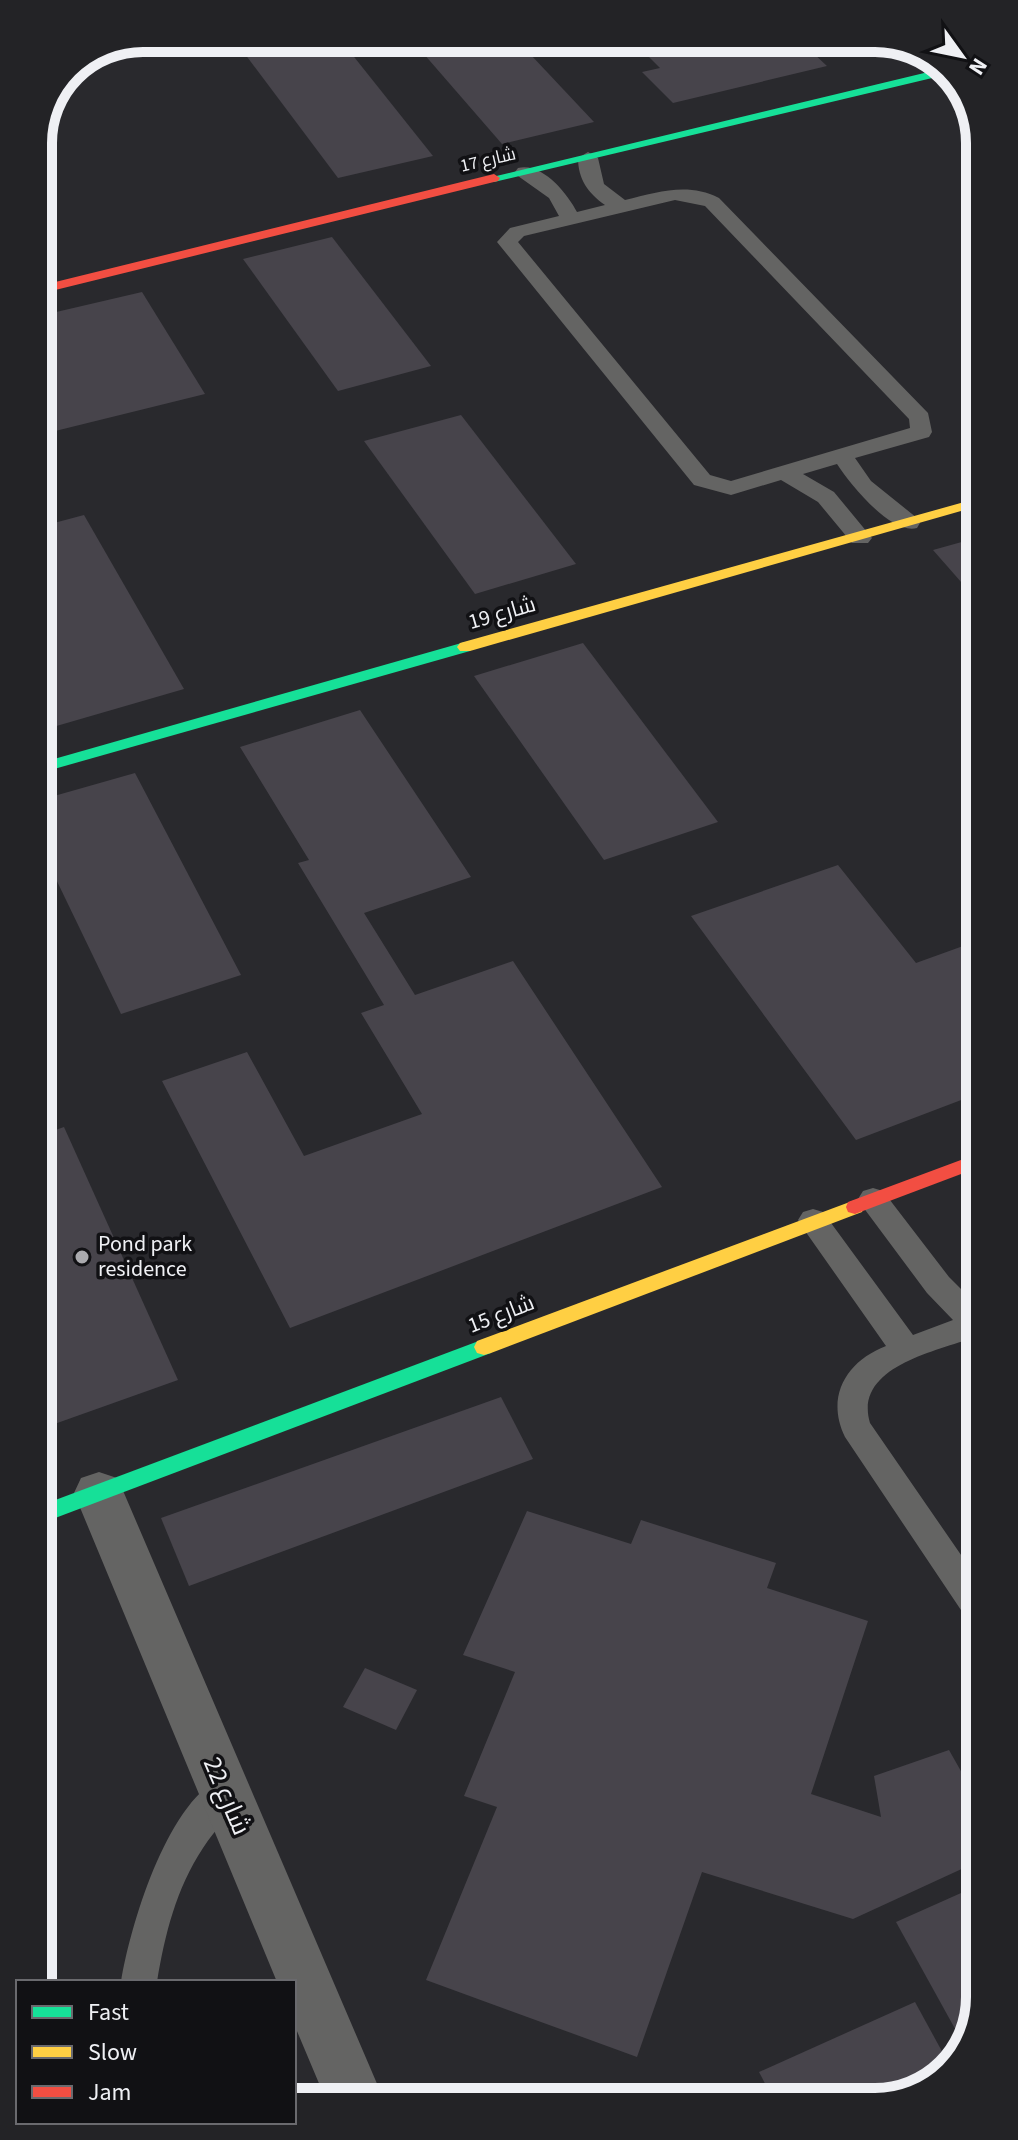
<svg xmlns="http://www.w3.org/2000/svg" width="1018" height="2140" viewBox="0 0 1018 2140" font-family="'Source Sans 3',Cairo,sans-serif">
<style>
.building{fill:#47444b}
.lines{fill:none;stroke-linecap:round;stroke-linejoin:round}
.lane{fill:#646463;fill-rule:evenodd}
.street{fill:#646463;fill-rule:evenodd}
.fast{fill:#16e098;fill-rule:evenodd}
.slow{fill:#ffcf43;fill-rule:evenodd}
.jam{fill:#f24e42;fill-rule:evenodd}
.poi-dot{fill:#aaaaae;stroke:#111114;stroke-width:3}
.labels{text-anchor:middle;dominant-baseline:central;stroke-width:7;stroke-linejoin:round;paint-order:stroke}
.far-street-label{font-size:18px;fill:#eff0f4;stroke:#111114}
.street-label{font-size:22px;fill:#eff0f4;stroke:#111114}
.poi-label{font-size:22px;fill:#eff0f4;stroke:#111114;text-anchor:start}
.near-street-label{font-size:26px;fill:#eff0f4;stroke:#111114}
.rim{fill:none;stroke:#eff0f4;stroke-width:10}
</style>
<rect width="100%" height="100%" fill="#29292d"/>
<g class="building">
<path d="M233,38h106l94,118 -95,22z"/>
<path d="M410,38h105l79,84 -92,22z"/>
<path d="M630,38h139l6,6 22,-6 30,28 -154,37 -31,-31 18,-4z"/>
<path d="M859,38h23l21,8 -27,7z"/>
<path d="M332,237l99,129 -93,25 -95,-132z"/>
<path d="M142,292l63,102 -166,41v-119z"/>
<path d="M461,415l115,149 -101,30 -111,-153z"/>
<path d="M84,515l100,174 -131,38 -13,-25 -1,-175z"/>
<path d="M976,538v61l-43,-49z"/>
<path d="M583,643l135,179 -114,38 -130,-184z"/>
<path d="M360,710l111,167 -107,36 51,82 98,-34 149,226 -372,141 -128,-247 85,-29 57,104 118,-42 -61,-101 23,-8 -86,-142 11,-3 -69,-113z"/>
<path d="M135,773l106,202 -120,39 -81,-168v-46z"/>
<path d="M838,865l78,98 61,-22v153l-121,46 -165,-224z"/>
<path d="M64,1127l114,253 -132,47 -4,-10 -1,-282z"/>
<path d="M501,1397l32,62 -344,127 -28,-68z"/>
<path d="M527,1511l104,33 10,-24 135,43 -9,25 101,33 -57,173 70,23 -7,-41 75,-26 30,53v58l-126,58 -151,-47 -65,185 -211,-77 71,-173 -33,-11 51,-124 -52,-17z"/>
<path d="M365,1668l52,22 -21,40 -53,-23z"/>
<path d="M979,1885l1,118 -16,42 -68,-123z"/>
<path d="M915,2002l35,64 -41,30 -137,1 -13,-25z"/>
</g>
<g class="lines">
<g class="lane">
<path d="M588,152l10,6 6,26 21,16c33,-8 63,-18 94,-2l209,215 4,19 -3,5 -74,21 16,23 46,37 3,5 -3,5c-26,7 -67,-44 -80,-64l-34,10 31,18 38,46 -4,5h-16l-34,-41 -37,-22 -50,15 -37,-10 -197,-243 13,-14 49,-12 -10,-18 -31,-22 -3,-4 3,-4c24,-6 49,25 59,44l28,-7c-17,-12 -27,-26 -27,-47zM675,200l30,6 204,213 1,9 -179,53 -21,-6 -192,-233 6,-6z"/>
<path d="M873,1188l10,3 66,86 29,29v30c-40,15 -125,30 -108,87l109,158v42l-12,-4 -122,-182c-20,-41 2,-76 41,-91l-83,-118 -5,-8 5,-8 10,-3 10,3 90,123 40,-15 -26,-27 -64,-86 -5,-8 5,-8z"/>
<path d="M225,1776l12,5 5,11c-9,21 -27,37 -39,56 -27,41 -38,86 -46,134h-36c9,-56 47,-184 104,-206z"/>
</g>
<path class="street" d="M99,1472l18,6 7,15 260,607h-58l-32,-76v-42h-17l-203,-489 7,-15z"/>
<g class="fast">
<path d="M945,68l4,6 -455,108 -6,-4z"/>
<path d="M465,642l8,5 -3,4 -430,122v-10z"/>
<path d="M484,1339l7,2 3,6 -3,6 -449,170v-18z"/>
</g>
<g class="slow">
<path d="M975,499v8l-505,144h-10l-3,-4 3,-4z"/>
<path d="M855,1200l7,2 2,5 -2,5 -371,141 -7,2 -7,-2 -3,-6 3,-6z"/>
</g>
<g class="jam">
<path d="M494,174l6,4 -2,3 -459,113v-8z"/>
<path d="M977,1154v14l-122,46 -7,-2 -2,-5 2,-5z"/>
</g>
</g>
<circle class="poi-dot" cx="82" cy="1257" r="8"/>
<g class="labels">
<g class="far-street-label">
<text transform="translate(488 160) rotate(-13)">شارع 17</text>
</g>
<g class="street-label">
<text transform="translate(502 613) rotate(-16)">شارع 19</text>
<text transform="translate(501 1314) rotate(-21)">شارع 15</text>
</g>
<g class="poi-label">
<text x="98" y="1244">Pond park<tspan x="98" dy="25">residence</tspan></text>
</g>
<g class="near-street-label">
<text transform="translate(227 1796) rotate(67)">شارع 22</text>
</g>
</g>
<path d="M0 0H1018V2140H0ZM143 52H875A91 91 0 0 1 966 143V1997A91 91 0 0 1 875 2088H143A91 91 0 0 1 52 1997V143A91 91 0 0 1 143 52Z" fill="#232326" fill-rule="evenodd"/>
<path class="rim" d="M143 52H875A91 91 0 0 1 966 143V1997A91 91 0 0 1 875 2088H143A91 91 0 0 1 52 1997V143A91 91 0 0 1 143 52Z"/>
<rect x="16" y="1980" width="280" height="144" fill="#111114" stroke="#6a6a6e" stroke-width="2"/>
<rect x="32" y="2006" width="40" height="12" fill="#16e098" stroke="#6a6a6e" stroke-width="2"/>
<text x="88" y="2020" font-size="24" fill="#eff0f4">Fast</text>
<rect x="32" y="2046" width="40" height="12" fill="#ffcf43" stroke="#6a6a6e" stroke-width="2"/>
<text x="88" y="2060" font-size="24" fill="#eff0f4">Slow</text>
<rect x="32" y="2086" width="40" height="12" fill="#f24e42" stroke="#6a6a6e" stroke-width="2"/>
<text x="88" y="2100" font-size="24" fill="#eff0f4">Jam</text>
<g transform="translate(962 56) rotate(123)" stroke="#111114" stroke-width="6" paint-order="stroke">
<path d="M0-6L14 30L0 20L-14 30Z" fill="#eff0f4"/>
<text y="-12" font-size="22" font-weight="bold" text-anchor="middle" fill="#eff0f4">N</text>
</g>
</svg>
